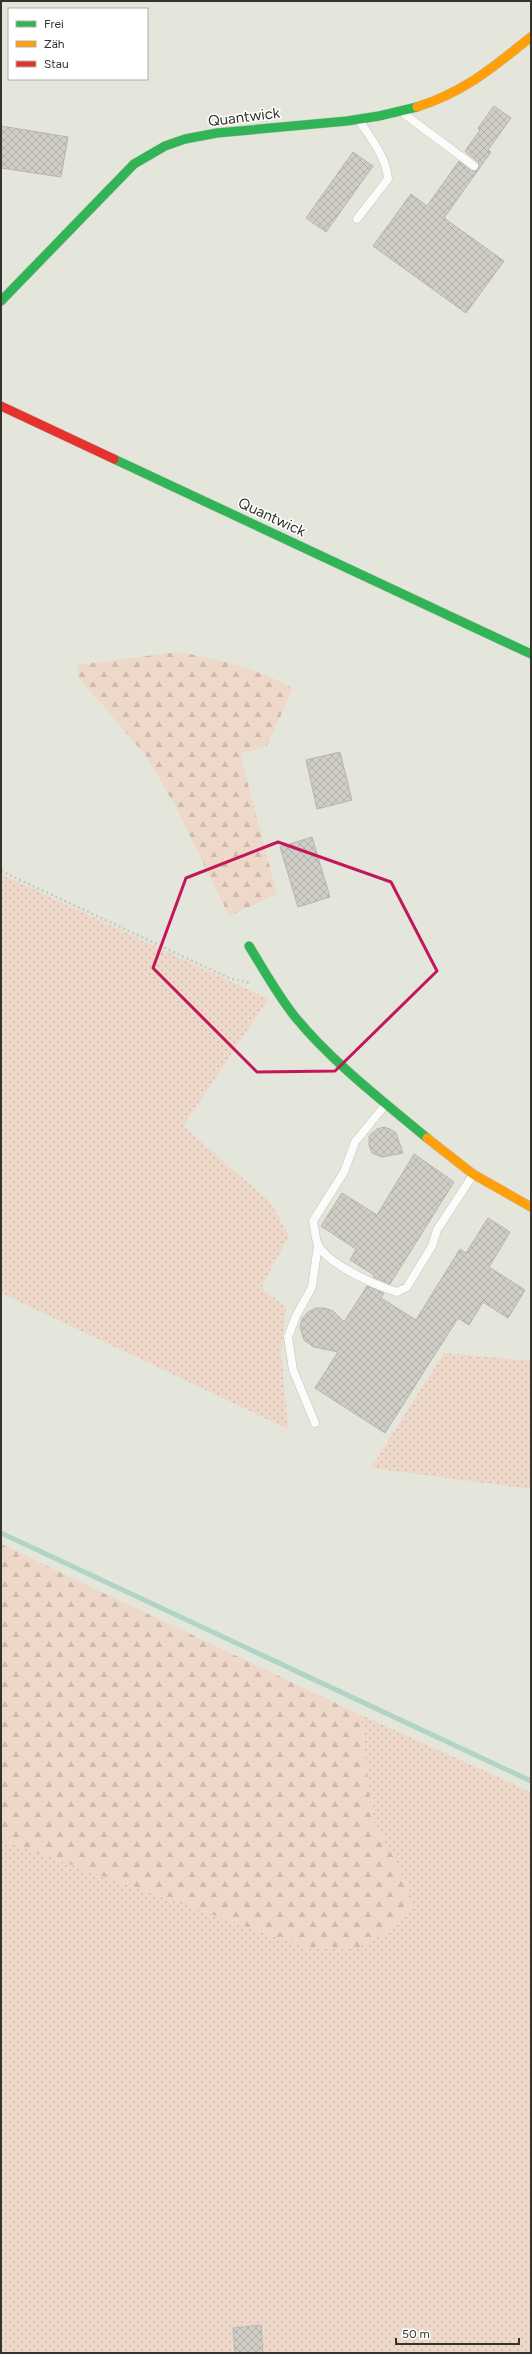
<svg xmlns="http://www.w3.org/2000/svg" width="532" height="2354" viewBox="0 0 532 2354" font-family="Figtree,sans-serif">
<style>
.green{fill:url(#green-dots)}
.forest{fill:url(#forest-firs)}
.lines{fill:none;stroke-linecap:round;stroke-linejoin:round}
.stream{stroke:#b0d4c6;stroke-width:5}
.building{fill:url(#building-cross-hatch);stroke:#b7b6ae}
.lane-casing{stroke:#c1c2ba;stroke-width:9}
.fast-casing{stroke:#c1c2ba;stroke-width:10}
.slow-casing{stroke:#c1c2ba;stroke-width:10}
.jam-casing{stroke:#c1c2ba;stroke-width:10}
.path{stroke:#c6c7c3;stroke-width:2.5;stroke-dasharray:2 3;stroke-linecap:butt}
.lane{stroke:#fbfbfa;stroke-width:8}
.fast{stroke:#30b455;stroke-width:9}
.slow{stroke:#ff9f0a;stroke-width:9}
.jam{stroke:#e5322d;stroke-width:9}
.marked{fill:none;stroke:#c2185b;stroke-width:3;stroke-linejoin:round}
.labels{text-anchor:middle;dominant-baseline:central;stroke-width:3;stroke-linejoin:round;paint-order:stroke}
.street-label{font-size:15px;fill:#34342c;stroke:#fff}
</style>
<defs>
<pattern id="green-dots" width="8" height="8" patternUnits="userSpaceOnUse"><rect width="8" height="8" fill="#eed8c9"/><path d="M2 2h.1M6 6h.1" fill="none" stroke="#cdbaad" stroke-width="1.8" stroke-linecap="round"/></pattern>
<pattern id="forest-firs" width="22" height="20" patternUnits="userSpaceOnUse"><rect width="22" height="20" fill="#eed8c9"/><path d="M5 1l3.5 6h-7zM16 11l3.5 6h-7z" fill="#cdbaad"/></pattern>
<pattern id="building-cross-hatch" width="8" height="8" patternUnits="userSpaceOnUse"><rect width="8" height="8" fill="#cfcdc5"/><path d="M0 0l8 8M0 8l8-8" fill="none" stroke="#b2b1a9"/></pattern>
</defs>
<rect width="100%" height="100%" fill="#e5e6db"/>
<g class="green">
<path d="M1,874l267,125 -85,127 87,76 19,34 -28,52 25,19 -5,45 7,77 -287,-136z"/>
<path d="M444,1353l87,8v128l-160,-21z"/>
<path d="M361,1715l170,77v561h-530v-513l303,107 110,-43 -18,-43 -24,-42z"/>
</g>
<g class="forest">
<path d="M176,652c42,6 79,16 117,36l-26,58 -27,8 37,140 -48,22 -51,-105 -31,-54 -70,-81 1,-11z"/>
<path d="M1,1544l360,171 11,104 24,42 18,43 -19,24 -39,21 -52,-2 -303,-107z"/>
</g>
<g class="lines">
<path class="stream" d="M1,1533l530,248"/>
</g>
<g class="building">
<path d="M494,106l17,12 -23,32 3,2 -47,66 60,43 -38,52 -93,-67 38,-52 16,12 32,-45 12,10 7,-1 1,-7 -14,-12 15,-21 -2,-2z"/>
<path d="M1,126l67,11 -7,40 -60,-9z"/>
<path d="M353,152l20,14 -47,66 -20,-14z"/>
<path d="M340,752l12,48 -35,9 -11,-49z"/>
<path d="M312,837l18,60 -32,10 -18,-60z"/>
<path d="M384,1127l6,2 6,4 7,20 -21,4 -10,-4 -3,-7v-10l8,-7z"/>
<path d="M414,1154l40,28 -64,102 -17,-7 1,-2 -24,-15 6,-11 -35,-23 21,-33 35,22z"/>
<path d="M488,1218l22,14 -21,35 36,23 -17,28 -25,-16 -14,23 -11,-7 -73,115 -70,-45 23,-36 -24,-5 -10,-7 -4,-13 2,-8 6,-7 8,-4h9l8,3 11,11 23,-36 17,7 -3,5 35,22 44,-71 6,4z"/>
<path d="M261,2325l2,28h-28l-2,-25z"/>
</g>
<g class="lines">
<g class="lane-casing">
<g id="lane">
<path d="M404,114l70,52"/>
<path d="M357,219l31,-40c-2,-23 -17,-40 -29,-59"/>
<path d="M386,1104l-31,38 -11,30 -31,49c2,7 2,18 5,24 11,20 57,40 79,47l10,-5 25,-41 5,-16 36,-55"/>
<path d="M315,1423l-22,-53 -5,-33 8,-21 16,-29 6,-42"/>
</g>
</g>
<g class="fast-casing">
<g id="fast">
<path d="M1,301l133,-137 31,-18 20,-7 32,-6 130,-12 32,-5 38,-9"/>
<path d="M114,459l417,195"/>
<path d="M249,946c15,24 29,50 47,72 35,43 88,84 131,120"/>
</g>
</g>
<g class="slow-casing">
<g id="slow">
<path d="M417,107c49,-16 75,-39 114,-70"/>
<path d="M427,1138l46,36 58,33"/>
</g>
</g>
<g class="jam-casing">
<path id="jam" d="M1,406l113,53"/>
</g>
<path class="path" d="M1,871l228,107 21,5"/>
<use href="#lane" class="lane"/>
<use href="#fast" class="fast"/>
<use href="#slow" class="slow"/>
<use href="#jam" class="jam"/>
</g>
<path class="marked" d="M278,842l113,40 46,89 -102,100 -78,1 -104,-104 33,-90z"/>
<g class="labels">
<g class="street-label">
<text transform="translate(244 117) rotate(-7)">Quantwick</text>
<text transform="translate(272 517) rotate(25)">Quantwick</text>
</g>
</g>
<rect width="532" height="2354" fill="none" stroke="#34342c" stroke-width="4"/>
<rect x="8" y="8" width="140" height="72" fill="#ffffff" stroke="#aeaeab"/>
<rect x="16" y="21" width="20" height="6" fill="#30b455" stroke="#aeaeab"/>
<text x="44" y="28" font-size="12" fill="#34342c">Frei</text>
<rect x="16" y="41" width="20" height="6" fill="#ff9f0a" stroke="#aeaeab"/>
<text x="44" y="48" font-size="12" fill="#34342c">Zäh</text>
<rect x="16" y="61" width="20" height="6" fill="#e5322d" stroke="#aeaeab"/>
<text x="44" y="68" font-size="12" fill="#34342c">Stau</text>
<path d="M396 2338v6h123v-6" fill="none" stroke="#34342c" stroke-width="2"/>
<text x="402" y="2338" font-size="12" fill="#34342c" stroke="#ffffff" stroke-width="3" paint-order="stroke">50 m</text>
</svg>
